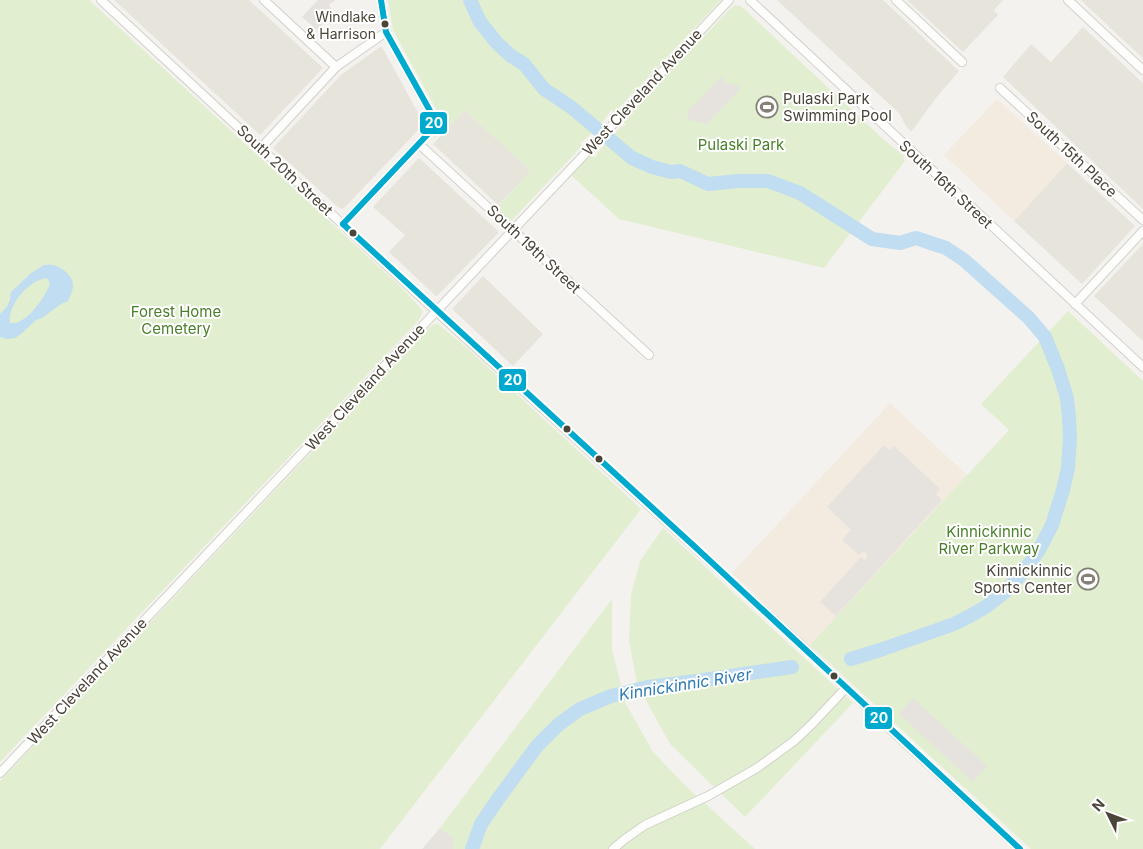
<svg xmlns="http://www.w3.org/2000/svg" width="1143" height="849" viewBox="0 0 1143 849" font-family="Inter,sans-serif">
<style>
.residential{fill:#e7e4dc}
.commercial{fill:#f3ebdf}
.industrial{fill:#e6e2de}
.green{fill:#e1eecf}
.parking{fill:#e6e3df}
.water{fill:#c0ddf1;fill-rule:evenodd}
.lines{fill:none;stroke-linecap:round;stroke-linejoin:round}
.river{stroke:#c0ddf1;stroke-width:14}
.minor-casing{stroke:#d2d0cb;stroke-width:10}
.minor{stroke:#fdfdfc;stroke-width:8}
.bus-1-casing{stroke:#fff;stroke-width:10}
.bus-1{stroke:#00a9ce;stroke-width:6}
.bus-dot{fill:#4b4439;stroke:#fff;stroke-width:2}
.labels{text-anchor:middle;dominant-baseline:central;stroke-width:4;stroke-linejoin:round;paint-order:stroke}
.bus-label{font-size:14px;fill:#4b4439;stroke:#fff;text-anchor:end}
.street-label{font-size:15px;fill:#4b4439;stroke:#fff}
.poi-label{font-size:15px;fill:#4b4439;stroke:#fff;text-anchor:start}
.park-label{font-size:15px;fill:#4a7f2a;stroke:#fff}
.water-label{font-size:16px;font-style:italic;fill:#2e7ab2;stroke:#fff}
.line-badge{stroke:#fff;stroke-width:2}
.badge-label{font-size:14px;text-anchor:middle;font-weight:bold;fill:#fff}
</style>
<rect width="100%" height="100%" fill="#f4f2ee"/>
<g class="residential">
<path d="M114,0h135l74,68 -63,67z"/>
<path d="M777,0h106l76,71 -23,27 -25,34 -5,-6 -7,-13z"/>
<path d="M907,0h96l-9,10 4,5 -35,37z"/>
<path d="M1081,0h62v58l-23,-21z"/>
<path d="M1083,27l60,56v126l-140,-132 28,-33 20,18z"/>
<path d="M380,47h2l41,75v3l-78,82 -3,2 -4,-2 -65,-59 68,-73z"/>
<path d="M465,110l66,61 -33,34 -65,-61z"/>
<path d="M419,158l80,74 -60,62 -3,2 -47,-44 16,-17 -32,-28z"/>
<path d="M1067,163l68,63 -53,58 -68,-63z"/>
<path d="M1143,244v97l-49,-45z"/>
<path d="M483,276l60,58 -30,32 -61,-57z"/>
</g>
<g class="commercial">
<path d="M997,99l70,64 -53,58 -70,-66z"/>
<path d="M890,403l78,73 -158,169 -78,-72z"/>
</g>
<path class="industrial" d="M440,828l14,10 -1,11h-31z"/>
<g class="green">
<path d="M0,0h89l313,288 21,23 -4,9 -419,442z"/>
<path d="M388,0h333l-107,113 -3,-3c-6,11 -21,26 -31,33l2,3 -70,74 -5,-1 -11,-11 35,-37 -66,-61 -18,19 -2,-2 -13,14 8,-13v-12l-47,-86z"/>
<path d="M735,5l6,1 142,133 21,17 -1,3 2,2 -81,107 -205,-49 -48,-44 20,-20 4,3 3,-6 23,-25 5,-2 -3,-4 107,-112z"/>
<path d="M1068,311l75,70v468h-112l-221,-204 199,-215 -28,-26z"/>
<path d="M434,324h4l30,25 173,160 -261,340h-380v-68l429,-453z"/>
<path d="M663,528l190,175 -108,114 -75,-73 -33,-60 -8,-43 2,-46 9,-34z"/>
<path d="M612,599v51l14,54 27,48 35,36 67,61h-302l1,-11 -14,-10z"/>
</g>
<g class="parking">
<path d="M318,0h16l1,1 -6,3 3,6 -1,6 -14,14 -15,-13z"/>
<path d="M723,77l2,6 15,3 -1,4 -32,34 -18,-4 -2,-8 33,-34z"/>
<path d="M884,445l6,5 4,-4 46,43 -4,5 6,6 -106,116 -16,-14 41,-45 5,4 1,-6 -3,-4 -5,4 -17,-15 9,-10 -24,-23z"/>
<path d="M913,698l74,68 -14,16 -74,-68z"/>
</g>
<path class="water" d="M44,265c3,0 6,-1 8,0 9,1 22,11 21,21 0,5 -3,10 -5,15l-7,3 -19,14 -6,2 -15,14 -6,4 -9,1 -6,-2v-23l7,-7 3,-7 1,-8 20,-19zM47,278l3,5c-3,11 -18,32 -28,37 -4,3 -7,3 -12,3 -3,-18 19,-43 37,-45z"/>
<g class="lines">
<g class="river">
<path d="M470,0l10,22 17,21 14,13 13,8 20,25 27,18 61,51 20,9 19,5 9,-1 28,13 31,-3h29l32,12 72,46 28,4 16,-5 30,10 18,12 65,58 16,19 13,32 9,29 2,19 1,22 -2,29 -5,22 -11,35 -13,25 -15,21 -18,20 -19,15 -17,10 -16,8 -71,25 -32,10"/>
<path d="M472,849l9,-25 17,-25 39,-53 21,-21 22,-16 31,-13 37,-9 48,-6 96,-14"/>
</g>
<g class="minor-casing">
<g id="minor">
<path d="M101,0l335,311 361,330 93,88 130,120"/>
<path d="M264,0l72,67"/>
<path d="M750,0l393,367"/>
<path d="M896,0l66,62"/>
<path d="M1068,0l75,70"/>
<path d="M1000,88l143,132"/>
<path d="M419,144l230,211"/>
<path d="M261,148l75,-81 50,-35"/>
<path d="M343,224l85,-90c4,-5 7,-9 6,-16l-48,-86 -5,-32"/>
<path d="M1075,304l68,-73"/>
<path d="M0,773l617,-653 112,-120"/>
<path d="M613,849l12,-10 20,-14 63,-29 49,-28 37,-27 17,-16 35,-37"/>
</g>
</g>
<use href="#minor" class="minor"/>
<g class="bus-1-casing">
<g id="bus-1">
<path d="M343,224l351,322 326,303"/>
<path d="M343,224l85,-90c4,-5 6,-9 6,-16l-48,-86 -5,-32"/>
</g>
</g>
<use href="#bus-1" class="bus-1"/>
</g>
<defs>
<g id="stadium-ring" transform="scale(1.125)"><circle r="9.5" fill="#fff" stroke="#868178" stroke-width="1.5"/><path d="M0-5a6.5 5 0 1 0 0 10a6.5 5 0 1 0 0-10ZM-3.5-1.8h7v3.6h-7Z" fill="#868178"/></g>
</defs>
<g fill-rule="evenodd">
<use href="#stadium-ring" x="767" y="107"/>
<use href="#stadium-ring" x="1088" y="579"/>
</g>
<g class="bus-dot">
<circle cx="385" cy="24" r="4.5"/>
<circle cx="353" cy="233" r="4.5"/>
<circle cx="567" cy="429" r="4.5"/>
<circle cx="599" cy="459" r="4.5"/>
<circle cx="834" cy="676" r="4.5"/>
</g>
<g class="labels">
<g class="bus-label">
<text x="376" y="16">Windlake<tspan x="376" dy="17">&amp; Harrison</tspan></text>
</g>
<g class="street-label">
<text transform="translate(642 92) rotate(-47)">West Cleveland Avenue</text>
<text transform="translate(1072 154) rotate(43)">South 15th Place</text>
<text transform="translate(285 170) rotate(43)">South 20th Street</text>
<text transform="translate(946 184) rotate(43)">South 16th Street</text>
<text transform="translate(534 249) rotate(43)">South 19th Street</text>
<text transform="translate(365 387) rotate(-47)">West Cleveland Avenue</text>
<text transform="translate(87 681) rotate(-47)">West Cleveland Avenue</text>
</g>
<g class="poi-label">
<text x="783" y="98">Pulaski Park<tspan x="783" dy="17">Swimming Pool</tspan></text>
<text x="1072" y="570" text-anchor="end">Kinnickinnic<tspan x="1072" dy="17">Sports Center</tspan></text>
</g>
<g class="park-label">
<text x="741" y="144">Pulaski Park</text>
<text x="176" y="311">Forest Home<tspan x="176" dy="17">Cemetery</tspan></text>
<text x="989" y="531">Kinnickinnic<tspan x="989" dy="17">River Parkway</tspan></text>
</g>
<g class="water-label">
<text transform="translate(685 684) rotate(-9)">Kinnickinnic River</text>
</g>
</g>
<g class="line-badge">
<rect x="419" y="111" width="29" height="24" rx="5" fill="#00a9ce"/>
<rect x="498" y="368" width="29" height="24" rx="5" fill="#00a9ce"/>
<rect x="864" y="706" width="29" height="24" rx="5" fill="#00a9ce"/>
</g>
<g class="badge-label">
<text x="434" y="128">20</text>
<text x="513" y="385">20</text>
<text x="879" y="723">20</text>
</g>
<g transform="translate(1108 814) rotate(312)" stroke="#ffffff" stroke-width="4" paint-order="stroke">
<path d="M0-4L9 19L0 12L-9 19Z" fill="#4b4439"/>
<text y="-8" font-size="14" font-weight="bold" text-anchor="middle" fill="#4b4439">N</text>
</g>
</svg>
